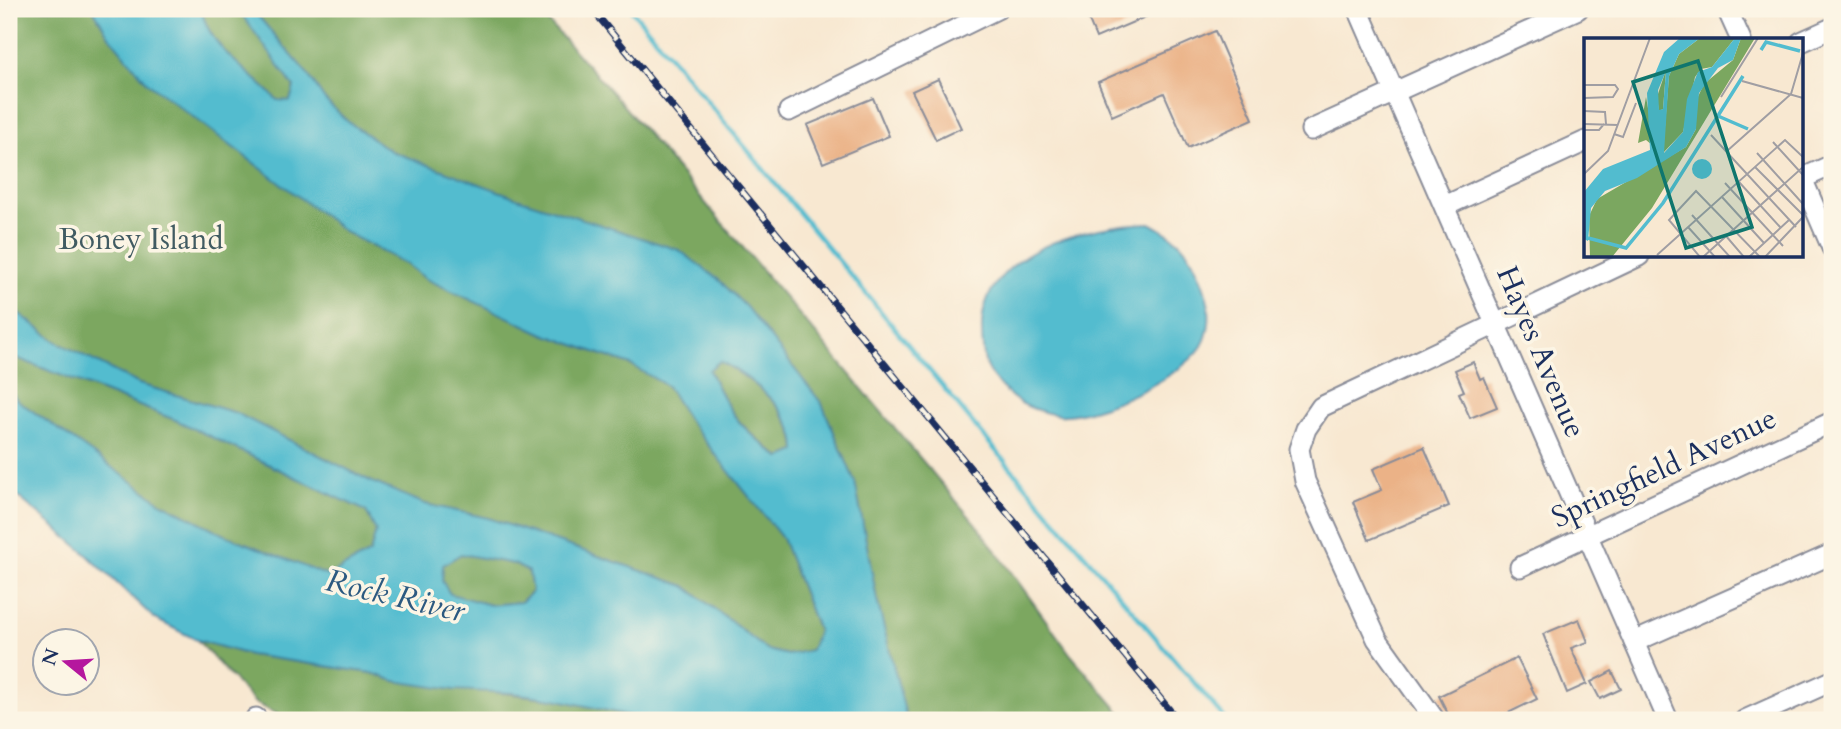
<svg xmlns="http://www.w3.org/2000/svg" width="1841" height="729" viewBox="0 0 1841 729" font-family="Cardo,serif">
<style>
.forest{fill:#7ba760;stroke:#4b6b5f;stroke-width:2}
.water{fill:#52bccf;stroke:#367696;stroke-width:2;fill-rule:evenodd}
.lines{fill:none;stroke-linecap:round;stroke-linejoin:round}
.stream{stroke:#52bccf;stroke-width:4.5}
.building{fill:#ebb287}
.minor-casing{stroke:#8a8c98;stroke-width:23}
.minor{stroke:#fff;stroke-width:19}
.rail-casing{stroke:#1b2f5e;stroke-width:7}
.rail{stroke:#fcf5e5;stroke-width:4.5;stroke-dasharray:13;stroke-linecap:butt}
.labels{text-anchor:middle;dominant-baseline:central;stroke-width:7;stroke-linejoin:round;paint-order:stroke}
.park-label{font-size:30px;fill:#415b62;stroke:#fcf5e5}
.street-label{font-size:30px;fill:#1b2f5e;stroke:#fcf5e5}
.water-label{font-size:32px;font-style:italic;fill:#2c5980;stroke:#fcf5e5}
.inset-river{fill:none;stroke:#52bccf;stroke-width:3.5}
.inset-road{fill:none;stroke:#a09ea3;stroke-width:2}
.view{fill:#0f766e;fill-opacity:0.15;stroke:#0f766e;stroke-width:3.5}
.inset-edge{fill:none;stroke:#1b2f5e;stroke-width:3.5}
</style>
<rect width="100%" height="100%" fill="#fcf5e5"/>
<filter id="ink" filterUnits="userSpaceOnUse"><feTurbulence type="fractalNoise" baseFrequency=".0143" numOctaves="2"/><feDisplacementMap in="SourceGraphic" scale="14" xChannelSelector="R" yChannelSelector="G"/><feConvolveMatrix kernelMatrix="1 2 1 2 8 2 1 2 1" color-interpolation-filters="sRGB"/></filter>
<filter id="wash" filterUnits="userSpaceOnUse"><feTurbulence type="fractalNoise" baseFrequency=".00686" numOctaves="4" result="noise"/><feDisplacementMap in="SourceGraphic" scale="28" xChannelSelector="R" yChannelSelector="G"/><feGaussianBlur stdDeviation="1.57" result="paint"/><feColorMatrix in="noise" values="0 0 0 0 0 0 0 0 0 0 0 0 0 0 0 0 0 1.4 0 .05"/><feComposite in="paint" operator="in"/></filter>
<g filter="url(#wash)">
<rect width="100%" height="100%" fill="#f8e8d1"/>
<g class="forest">
<path d="M9,9h84l16,27 236,196 61,32 20,15 118,55 87,31 36,21 22,35 93,117 36,93 -6,19 -24,5 -21,-5 -82,-64 -197,-68 -63,-14 -55,-23 -134,-68 -97,-29 -82,-42 -48,-36z"/>
<path d="M201,9l39,1 54,77 -4,14 -13,-1c-27,-30 -66,-48 -76,-91z"/>
<path d="M252,9h285l80,89 363,431 91,126 56,65h-220l-30,-120 -22,-118 -33,-78 -76,-97 -27,-27 -328,-129 -44,-30 -22,-21 -19,-28z"/>
<path d="M9,355l169,66 188,90 10,20 -6,22 -42,23 -103,-41 -63,-32 -145,-103 -8,-12z"/>
<path d="M720,361c31,18 75,50 76,90l-15,7c-41,-32 -51,-42 -72,-89z"/>
<path d="M461,554l53,10 15,8 3,19 -11,11 -31,3 -40,-11 -8,-13 1,-16z"/>
<path d="M197,640l53,15 122,18 23,8 160,18 94,21h-360l-34,-17z"/>
</g>
<g class="water">
<path d="M93,9h108c10,43 49,61 76,91l13,1 4,-14 -56,-78h14l54,63 19,28 22,21 44,30 129,48 159,51 40,30 27,27 76,97 33,78 22,118 30,120h-258l-94,-21 -42,-6 -59,-3 -59,-9 -23,-8 -122,-18 -53,-15 -42,-21 -72,-68 -74,-62v-101l8,12 145,103 63,32 103,41 42,-23 6,-22 -10,-20 -188,-90 -169,-66v-49l48,36 82,42 97,29 134,68 55,23 63,14 197,68 82,64 21,5 23,-5 7,-20 -36,-92 -93,-117 -22,-35 -36,-21 -87,-31 -118,-55 -20,-15 -61,-32 -197,-149 -39,-47zM720,361c30,16 77,52 76,90l-16,7c-40,-31 -50,-42 -71,-88zM461,554l53,10 15,8 3,20 -11,10 -31,3 -40,-11 -8,-13 1,-16z"/>
<path d="M1150,223c29,16 39,24 51,56 8,20 12,39 4,61 -13,34 -111,78 -146,75 -16,-2 -37,-9 -48,-19 -26,-23 -28,-30 -29,-64 -3,-81 105,-107 168,-109z"/>
</g>
<g class="lines">
<path class="stream" d="M631,9l355,430 240,281"/>
</g>
<g id="blocks">
<g class="building">
<path d="M1084,9h80l-68,29z"/>
<path d="M1215,31l38,88 -65,29 -24,-55 -52,23 -14,-34z"/>
<path d="M938,79l23,49 -25,12 -24,-49z"/>
<path d="M873,98l16,38 -66,27 -16,-38z"/>
<path d="M1473,362l7,17 4,-2 13,30 -27,11 -11,-25 5,-2 -9,-21z"/>
<path d="M1424,447l25,59 -80,34 -16,-38 29,-12 -9,-21z"/>
<path d="M1579,619l9,23 -17,6 16,36 -20,9 -24,-59z"/>
<path d="M1517,658l20,41 -43,21h-43l-12,-24z"/>
<path d="M1612,671l9,18 -21,10 -9,-17z"/>
</g>
</g>
</g>
<g filter="url(#ink)">
<use href="#blocks" fill-opacity="0" stroke="#8a8c98" stroke-width="2"/>
<g class="lines">
<g class="minor-casing">
<g id="minor">
<path d="M1358,9l310,711"/>
<path d="M1727,9l14,31"/>
<path d="M1801,42l31,-14"/>
<path d="M789,111l208,-102"/>
<path d="M1311,130l267,-121"/>
<path d="M1801,176l31,72"/>
<path d="M1801,179l31,-14"/>
<path d="M1445,206l141,-65"/>
<path d="M1520,567l312,-145"/>
<path d="M1634,642l198,-88"/>
<path d="M255,720l1,-2"/>
<path d="M1435,720l-58,-81 -72,-158 -6,-32 7,-20 15,-22 318,-151"/>
<path d="M1745,720l87,-39"/>
</g>
</g>
<use href="#minor" class="minor"/>
<g class="rail-casing">
<path id="rail" d="M592,9l586,711"/>
</g>
<use href="#rail" class="rail"/>
</g>
</g>
<g class="labels">
<g class="park-label">
<text x="141" y="239">Boney Island</text>
</g>
<g class="street-label">
<text transform="translate(1541 352) rotate(67)">Hayes Avenue</text>
<text transform="translate(1664 468) rotate(-25)">Springfield Avenue</text>
</g>
<g class="water-label">
<text transform="translate(395 596) rotate(13)">Rock River</text>
</g>
</g>
<g transform="translate(1584 38)">
<rect width="219" height="219" fill="#f8e8d1"/>
<path d="M116,0h35l-23,29 -11,2 -6,8 -12,55 -20,21 6,-77 10,-22zM157,0h14l-103,170 -40,49h-22l-1,-41 8,-17 89,-52 10,-18v-28l8,-17 -6,6 2,-8 5,-4v5l28,-23zM82,32l-3,39 -4,2 -2,-14zM62,59l6,34v14l-6,-5 -8,3z" fill="#7ba760"/>
<path d="M96,0h20l-21,16 -10,22 -5,77 19,-21 4,-33 11,-27 14,-5 23,-29h6l-8,22 -15,8 -19,25 -3,36 -10,18 -49,31 -32,13 -14,17 -3,33 -4,-2v-47l19,-23 47,-19 -3,-57 17,-41zM82,33l-3,38 -4,1 -1,-20zM108 131a10 10 0 1 1 20 0a10 10 0 1 1-20 0Z" fill="#52bccf" fill-rule="evenodd"/>
<path class="inset-river" d="M177,12l5,-8 34,9M134,78l30,13M4,200l38,10 37,-45 80,-127"/>
<path class="inset-road" d="M158,43l61,17M0,47h31l3,4 -5,8 -29,1M137,59l37,-59M0,73l21,1 1,12M0,86l34,1M0,92h15l5,-6M30,96l9,3 13,-34M127,97l85,92M189,104l30,33M143,113l64,-57 12,-41M173,115l46,51M171,129l48,48M0,136l24,-23 42,-113M155,144l42,46M141,145l58,63M138,159l42,46M108,177l38,42M104,189l27,30M142,198l18,21M73,217l128,-115 18,17M116,219l-31,-37 27,-29 64,66M119,219l100,-90M165,219l40,-37M181,219l38,-40"/>
<path class="view" d="M114,23l54,166 -66,21 -53,-166z"/>
<rect width="219" height="219" class="inset-edge"/>
</g>
<rect width="1841" height="729" fill="none" stroke="#fcf5e5" stroke-width="35"/>
<g transform="translate(66 662) rotate(288)"><circle r="33" fill="#fcf5e5" stroke="#a2a6af" stroke-width="2"/>
<path d="M0-5L12 26L0 18L-12 26Z" fill="#b5179e"/>
<text y="-10" font-size="19" font-weight="bold" text-anchor="middle" fill="#1b2f5e">N</text>
</g>
</svg>
